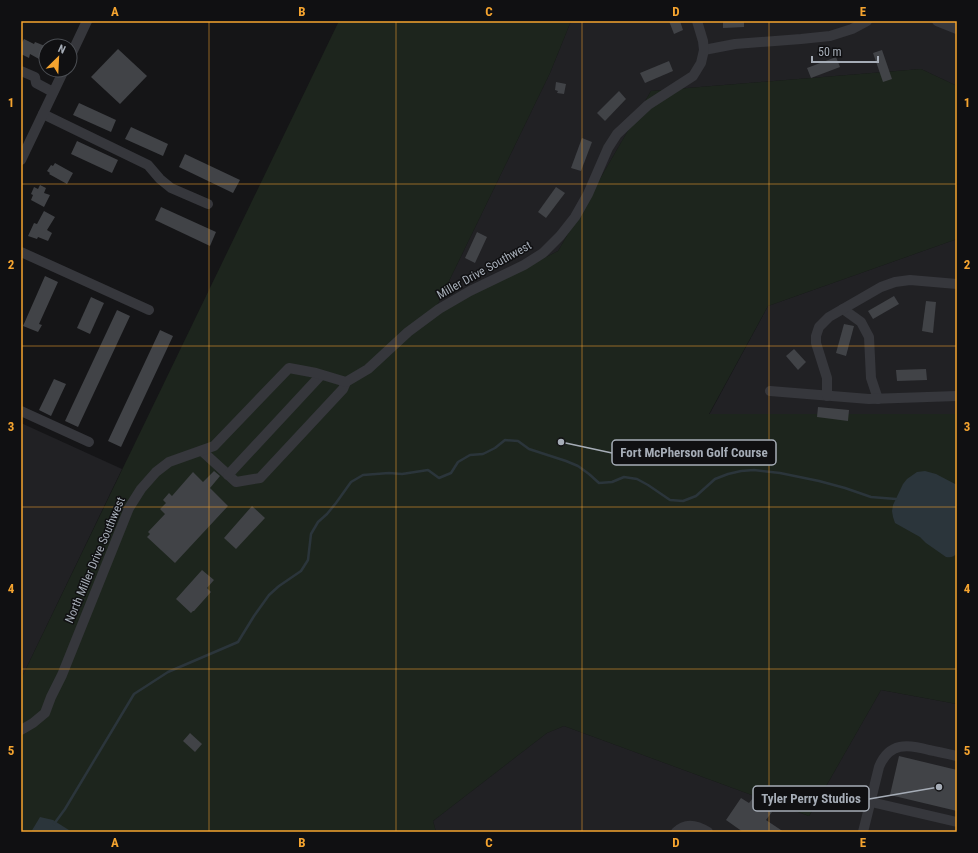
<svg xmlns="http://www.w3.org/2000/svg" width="978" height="853" viewBox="0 0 978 853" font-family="'Roboto Condensed',sans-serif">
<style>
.built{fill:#212124}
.green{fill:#1d251d}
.water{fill:#2b353b}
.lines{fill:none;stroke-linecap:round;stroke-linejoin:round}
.stream{stroke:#2b353b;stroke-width:2.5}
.building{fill:#414347}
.minor{stroke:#36373c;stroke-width:10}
.grid{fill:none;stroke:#f5a42f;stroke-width:1;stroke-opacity:0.55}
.labels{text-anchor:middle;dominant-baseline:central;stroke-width:3;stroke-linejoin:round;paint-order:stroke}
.street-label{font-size:12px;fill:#a6adb7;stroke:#101012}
.leader{fill:none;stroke:#a6adb7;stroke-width:1.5}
.callout-dot{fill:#a6adb7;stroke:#101012;stroke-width:1.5}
.callout{fill:#101012;stroke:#a6adb7;stroke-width:1.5}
.callout-label{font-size:13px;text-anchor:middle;font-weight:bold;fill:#a6adb7}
.neatline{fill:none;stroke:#f5a42f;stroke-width:1.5}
.grid-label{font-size:13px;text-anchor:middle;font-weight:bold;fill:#f5a42f}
</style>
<rect width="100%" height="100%" fill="#151517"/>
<g class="built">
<path d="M571,21h386v65l-36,-17 -270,22 -93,160 -125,63 117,-241z"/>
<path d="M957,239v175l-248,1 59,-109z"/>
<path d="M21,423l101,46 -101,210z"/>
<path d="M881,690l76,14v128h-521l-3,-11 114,-88 17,-7 245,90z"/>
</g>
<path class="green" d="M339,21h232l-21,52 -117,241 125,-63 93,-160 270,-22 36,17v153l-189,67 -59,108h248v290l-76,-14 -72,126 -245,-90 -17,7 -114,88 3,11h-415v-153z"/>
<g class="water">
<path d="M925,471l11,3 21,11v68c-3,4 -6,5 -11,4l-20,-14 -6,-6 -25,-14 -2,-6 -1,-6 1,-6 10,-21 4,-5 10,-7z"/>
<path d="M40,817l13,3 19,12h-41z"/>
</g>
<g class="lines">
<path class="stream" d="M54,824l11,-15 69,-115 34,-22 70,-30 16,-26 15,-21 10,-9 22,-15 7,-11 3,-26 7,-12 9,-8 9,-11 15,-21 12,-7 26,-2 13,1 26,-4 11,8 12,-5 7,-11 12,-7 13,-1 12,-6 10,-8 13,1 11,8 37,12 12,5 11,8 10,9 13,-1 12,-5 13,2 11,6 22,15 13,1 13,-5 19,-17 13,-5 13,-3 13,-1 26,3 39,8 26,7 26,9 25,2"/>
</g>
<g class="building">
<path d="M669,21h11l3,9 -9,4z"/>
<path d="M723,21h21v6l-21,1z"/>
<path d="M24,39l10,5 1,-2 10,4 -6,13 -9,-5 -1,4 -8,-4v-10z"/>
<path d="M118,49l29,27 -27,28 -29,-27z"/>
<path d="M882,50l10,29 -9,3 -10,-29z"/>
<path d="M836,57l4,10 -29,11 -4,-10z"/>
<path d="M669,61l4,10 -28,12 -5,-10z"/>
<path d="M556,82l10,2 -2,10 -7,-1 1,-2 -3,-1z"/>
<path d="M619,91l7,8 -21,22 -8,-8z"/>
<path d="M79,103l37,17 -5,12 -38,-17z"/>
<path d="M131,127l37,17 -5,12 -38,-17z"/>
<path d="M582,138l10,4 -11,29 -10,-3z"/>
<path d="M77,141l41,19 -6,13 -41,-19z"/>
<path d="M185,154l55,26 -7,13 -54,-26z"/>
<path d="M55,163l18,10 -6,11 -18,-10 1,-1 -3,-2 4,-6 2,1z"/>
<path d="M40,185l6,3 -2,5 6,2 -6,12 -13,-7 2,-5 -2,-1 3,-7 4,2z"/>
<path d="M556,187l9,6 -19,25 -8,-6z"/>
<path d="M161,207l55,25 -6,14 -55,-26z"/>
<path d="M44,211l11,6 -8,13 5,3 -4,8 -10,-4 -1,2 -9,-3 6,-13 3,1z"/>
<path d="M477,232l10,5 -12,26 -10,-5z"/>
<path d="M45,276l13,6 -19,42 3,1 -4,7 -15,-6z"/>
<path d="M894,296l5,8 -26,15 -5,-8z"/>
<path d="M91,297l13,6 -14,31 -13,-6z"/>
<path d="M926,301l10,1 -3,31 -11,-2z"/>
<path d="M117,310l13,6 -52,111 -13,-6z"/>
<path d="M844,324l10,2 -8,30 -10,-3z"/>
<path d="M160,330l13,6 -52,111 -13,-6z"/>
<path d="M794,349l12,13 -8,8 -12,-14z"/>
<path d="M926,369l1,11 -30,1 -1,-11z"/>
<path d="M54,379l12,5 -15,32 -12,-6z"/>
<path d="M818,407l31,3 -1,11 -31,-4z"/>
<path d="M214,471l6,5 -10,12 18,18 -53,57 -28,-26 3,-3 -2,-2 17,-18 -5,-5 6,-6 -3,-3 6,-7 3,3 21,-24 10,10z"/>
<path d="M252,506l13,12 -29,31 -12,-11z"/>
<path d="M202,570l12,10 -7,8 4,4 -17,19h-1l-2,2 -15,-14z"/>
<path d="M190,733l12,11 -7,8 -12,-11z"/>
<path d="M899,756l58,14v41l-67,-16z"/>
<path d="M741,798l8,5 4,-5 19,14 -6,8 18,12h-41l-17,-12z"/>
</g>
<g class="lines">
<g class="minor">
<path d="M937,21l20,8"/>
<path d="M704,50l31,-6 66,-5 29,-3 22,-7 15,-8"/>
<path d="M70,57l17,-36"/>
<path d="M21,71l14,6 1,6 17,9"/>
<path d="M43,114l105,51 12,14 11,9 37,16"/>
<path d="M21,160l43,-90"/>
<path d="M21,252l128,58"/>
<path d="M843,309l18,13 8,15 2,41 7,21"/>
<path d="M770,391l99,8 88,-3"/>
<path d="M827,396v-18l-11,-35v-7l3,-9 10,-10 52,-30 14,-5 15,-2 47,4"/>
<path d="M21,411l68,31"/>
<path d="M202,451l34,31 24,-4 83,-89 3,-7"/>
<path d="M228,475l93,-100"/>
<path d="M21,730l12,-7 12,-10 6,-16 11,-22 67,-167 12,-19 15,-17 13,-10 45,-16 47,-49 28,-29 27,5 30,9 22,-13 40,-37 31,-23 31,-18 54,-26 19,-12 17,-17 15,-19 13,-23 20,-46 9,-14 31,-29 45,-29 8,-13 3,-13 -1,-9 -6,-20"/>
<path d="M871,802l86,20"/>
<path d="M676,832c10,-10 21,-7 32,0"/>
<path d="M863,832l16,-65c10,-25 29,-23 50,-17 10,2 19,4 28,6"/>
</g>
</g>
<path class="grid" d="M209,21v811M396,21v811M582,21v811M769,21v811M21,184h936M21,346h936M21,507h936M21,669h936"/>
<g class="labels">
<g class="street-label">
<text transform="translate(484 270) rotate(-29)">Miller Drive Southwest</text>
<text transform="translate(95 560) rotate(-67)">North Miller Drive Southwest</text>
</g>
</g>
<path class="leader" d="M561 442L612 453M939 787L869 799"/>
<g class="callout-dot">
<circle cx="561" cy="442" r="4"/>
<circle cx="939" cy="787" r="4"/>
</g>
<g class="callout">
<rect x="612" y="440" width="164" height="25" rx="4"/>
<rect x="753" y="786" width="116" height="25" rx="4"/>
</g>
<g class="callout-label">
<text x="694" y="457">Fort McPherson Golf Course</text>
<text x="811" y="803">Tyler Perry Studios</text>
</g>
<rect width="978" height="853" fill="none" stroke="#101012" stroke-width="44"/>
<g transform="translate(58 58) rotate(24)"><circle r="19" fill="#101012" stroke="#4c4f54"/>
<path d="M0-3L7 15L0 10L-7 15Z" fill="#f5a42f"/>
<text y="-6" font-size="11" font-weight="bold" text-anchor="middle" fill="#a6adb7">N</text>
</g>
<path d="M812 56v6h66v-6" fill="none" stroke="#a6adb7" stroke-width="2"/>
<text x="818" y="56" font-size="12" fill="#a6adb7" stroke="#101012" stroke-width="3" paint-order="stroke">50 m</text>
<rect x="22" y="22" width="934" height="809" class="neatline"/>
<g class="grid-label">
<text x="115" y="16">A</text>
<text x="302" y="16">B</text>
<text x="489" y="16">C</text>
<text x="676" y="16">D</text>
<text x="863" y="16">E</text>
<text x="11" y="107">1</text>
<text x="967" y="107">1</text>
<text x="11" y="269">2</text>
<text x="967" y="269">2</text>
<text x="11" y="431">3</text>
<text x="967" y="431">3</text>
<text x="11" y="593">4</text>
<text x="967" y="593">4</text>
<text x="11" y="755">5</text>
<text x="967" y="755">5</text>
<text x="115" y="847">A</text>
<text x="302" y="847">B</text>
<text x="489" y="847">C</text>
<text x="676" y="847">D</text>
<text x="863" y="847">E</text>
</g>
</svg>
